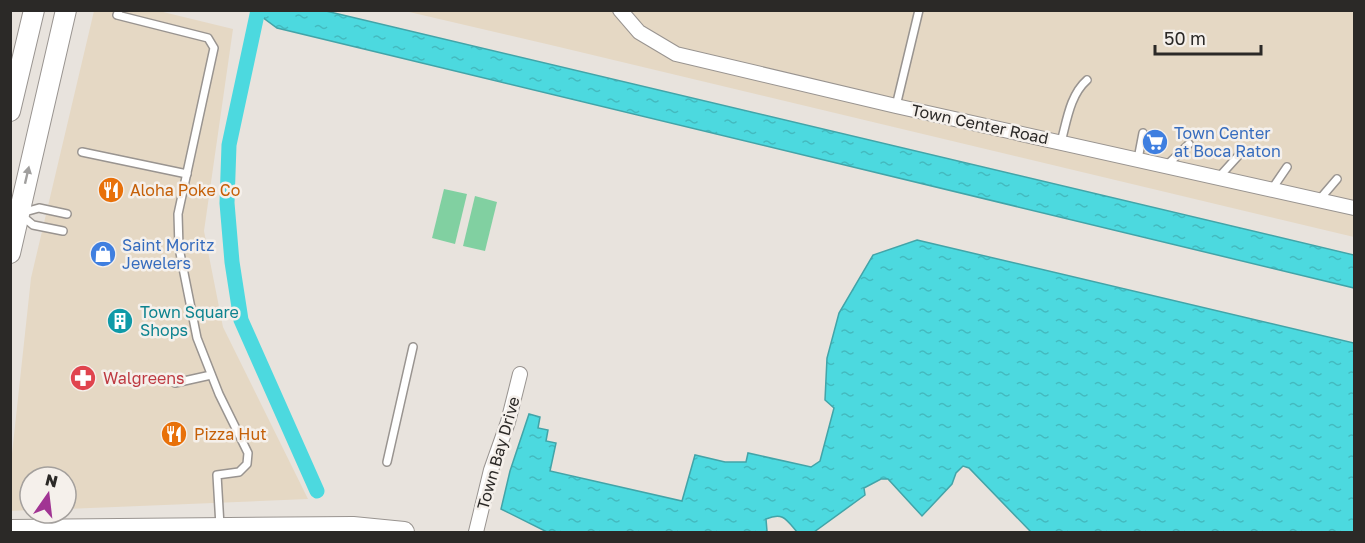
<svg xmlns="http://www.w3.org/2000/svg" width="1365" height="543" viewBox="0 0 1365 543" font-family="'Golos Text',sans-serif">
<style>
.commercial{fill:#e5d8c4}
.green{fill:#81d0a1}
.water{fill:url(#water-ripples);stroke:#42a4a8;stroke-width:1.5}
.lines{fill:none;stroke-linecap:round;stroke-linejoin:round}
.canal{stroke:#4cd9df;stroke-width:15}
.lane-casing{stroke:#999490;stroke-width:10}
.street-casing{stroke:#999490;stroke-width:16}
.secondary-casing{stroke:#999490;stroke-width:22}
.lane{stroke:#fff;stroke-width:7}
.street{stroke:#fff;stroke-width:14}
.secondary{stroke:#fff;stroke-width:20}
.oneway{fill:#a09f9e}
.labels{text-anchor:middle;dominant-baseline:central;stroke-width:5;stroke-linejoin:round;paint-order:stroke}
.street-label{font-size:16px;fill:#2b2927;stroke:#f5f0eb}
.shop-label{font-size:16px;fill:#366cbe;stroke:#f5f0eb;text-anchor:start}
.food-label{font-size:16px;fill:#c56008;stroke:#f5f0eb;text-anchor:start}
.culture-label{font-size:16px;fill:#0d838f;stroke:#f5f0eb;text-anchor:start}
.health-label{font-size:16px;fill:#be3a42;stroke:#f5f0eb;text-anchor:start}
</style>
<defs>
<pattern id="water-ripples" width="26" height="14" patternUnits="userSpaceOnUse" patternTransform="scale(1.5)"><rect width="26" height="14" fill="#4cd9df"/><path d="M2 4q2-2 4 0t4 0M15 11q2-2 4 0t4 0" fill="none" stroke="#43babf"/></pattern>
</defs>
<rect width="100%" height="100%" fill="#e8e3dd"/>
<g class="commercial">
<path d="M94,11h65l74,18 -29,202 19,96 85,172 -242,10v-32h-36v33l-19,1v-48l20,-185z"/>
<path d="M405,11h949v226l-799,-191z"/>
</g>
<g class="green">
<path d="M444,189l23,5 -12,50 -23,-6z"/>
<path d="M475,196l22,6 -12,49 -22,-5z"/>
</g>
<g class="water">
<path d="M254,11h72l1028,244v33l-1077,-260z"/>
<path d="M917,240l437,103v189h-323l-62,-64 -6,-2 -7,7 -4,11 -30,32 -34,-37h-7l-17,9 1,7 -51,37h-17c-11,-13 -14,-20 -31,-13l1,12 -2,1h-218l-46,-23 9,-38 19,-57 11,3 -2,11 10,2 -2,11 10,2 -6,28 132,30 13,-46 30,7h21l2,-9 63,14 9,-6 14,-53 -9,-8 2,-42 12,-45 34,-58z"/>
</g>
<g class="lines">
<path class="canal" d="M258,10l-29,135 -2,58 5,59 9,58 76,171"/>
<g class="lane-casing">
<g id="lane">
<path d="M119,10l-2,5 91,23 6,10 -36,166 1,34 18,90 22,56 29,59 -1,11 -8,8 -22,3 3,51"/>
<path d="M896,106l23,-96"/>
<path d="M1061,142c6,-22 9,-47 26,-62"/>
<path d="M82,152l105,22"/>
<path d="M1138,159l5,-26"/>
<path d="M1167,165l22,-21"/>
<path d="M1219,177l19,-21"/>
<path d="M1272,189l15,-22"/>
<path d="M1319,200l18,-21"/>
<path d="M21,213l18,-5 28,6"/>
<path d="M21,215l12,10 30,6"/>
<path d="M175,383l36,-8"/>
<path d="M387,462l26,-115"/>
</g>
</g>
<g class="street-casing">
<g id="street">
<path d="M620,10l19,22 37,22 220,52 458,102"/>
<path d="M476,532l15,-62 17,-48 12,-48"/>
</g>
</g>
<g class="secondary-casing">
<g id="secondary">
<path d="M10,111l24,-101"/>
<path d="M10,253l56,-243"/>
<path d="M10,530l343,-3 51,5"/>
</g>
</g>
<use href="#lane" class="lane"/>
<use href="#street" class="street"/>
<use href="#secondary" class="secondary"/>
</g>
<defs><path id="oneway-solid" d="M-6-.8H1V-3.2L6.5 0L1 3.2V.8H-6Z" transform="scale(1.5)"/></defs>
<use class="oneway" href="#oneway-solid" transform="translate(27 175) rotate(-77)"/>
<defs>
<g id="supermarket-disc" transform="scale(1.35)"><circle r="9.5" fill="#3f7fe0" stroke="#f5f0eb"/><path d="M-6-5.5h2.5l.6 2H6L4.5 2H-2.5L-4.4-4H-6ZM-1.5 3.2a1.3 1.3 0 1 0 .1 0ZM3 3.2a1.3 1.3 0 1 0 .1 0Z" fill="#fff"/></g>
<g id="restaurant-disc" transform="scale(1.35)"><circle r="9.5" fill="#e8710a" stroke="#f5f0eb"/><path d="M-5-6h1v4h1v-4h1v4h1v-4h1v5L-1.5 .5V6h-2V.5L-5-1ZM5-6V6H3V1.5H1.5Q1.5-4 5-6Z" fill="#fff"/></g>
<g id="shop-disc" transform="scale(1.35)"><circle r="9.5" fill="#3f7fe0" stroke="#f5f0eb"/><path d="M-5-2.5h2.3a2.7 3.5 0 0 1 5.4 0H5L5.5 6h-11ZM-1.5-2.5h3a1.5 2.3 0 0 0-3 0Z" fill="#fff"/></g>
<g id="building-disc" transform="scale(1.35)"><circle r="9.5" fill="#0f9aa8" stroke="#f5f0eb"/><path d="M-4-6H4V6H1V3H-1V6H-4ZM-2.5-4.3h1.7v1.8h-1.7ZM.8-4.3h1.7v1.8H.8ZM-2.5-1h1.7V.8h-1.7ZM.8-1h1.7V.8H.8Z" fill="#fff"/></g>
<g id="pharmacy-disc" transform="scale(1.35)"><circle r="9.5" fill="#e0444e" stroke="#f5f0eb"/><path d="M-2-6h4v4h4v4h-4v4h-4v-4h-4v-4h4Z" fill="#fff"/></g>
</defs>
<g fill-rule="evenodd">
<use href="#supermarket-disc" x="1155" y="142"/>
<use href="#restaurant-disc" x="111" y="190"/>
<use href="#shop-disc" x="103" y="254"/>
<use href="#building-disc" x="120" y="321"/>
<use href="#pharmacy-disc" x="83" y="378"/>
<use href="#restaurant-disc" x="174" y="434"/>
</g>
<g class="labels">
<g class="street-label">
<text transform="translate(980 124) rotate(12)">Town Center Road</text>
<text transform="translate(498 453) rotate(-74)">Town Bay Drive</text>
</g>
<g class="shop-label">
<text x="1174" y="133">Town Center<tspan x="1174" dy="18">at Boca Raton</tspan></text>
<text x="122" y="245">Saint Moritz<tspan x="122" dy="18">Jewelers</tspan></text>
</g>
<g class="food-label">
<text x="130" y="190">Aloha Poke Co</text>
<text x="194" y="434">Pizza Hut</text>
</g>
<g class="culture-label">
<text x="140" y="312">Town Square<tspan x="140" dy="18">Shops</tspan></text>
</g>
<g class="health-label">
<text x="103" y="378">Walgreens</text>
</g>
</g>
<rect width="1365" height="543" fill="none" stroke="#2b2927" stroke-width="24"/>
<g transform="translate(48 495) rotate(14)"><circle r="28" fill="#f5f0eb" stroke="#a4a09d" stroke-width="1.5"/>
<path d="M0-4.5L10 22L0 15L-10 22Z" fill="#a13493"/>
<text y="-9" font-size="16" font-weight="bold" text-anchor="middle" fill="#2b2927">N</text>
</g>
<path d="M1155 45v9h106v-9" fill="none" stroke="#2b2927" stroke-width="3"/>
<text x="1164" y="45" font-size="18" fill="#2b2927" stroke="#f5f0eb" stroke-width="4.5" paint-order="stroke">50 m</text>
</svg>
